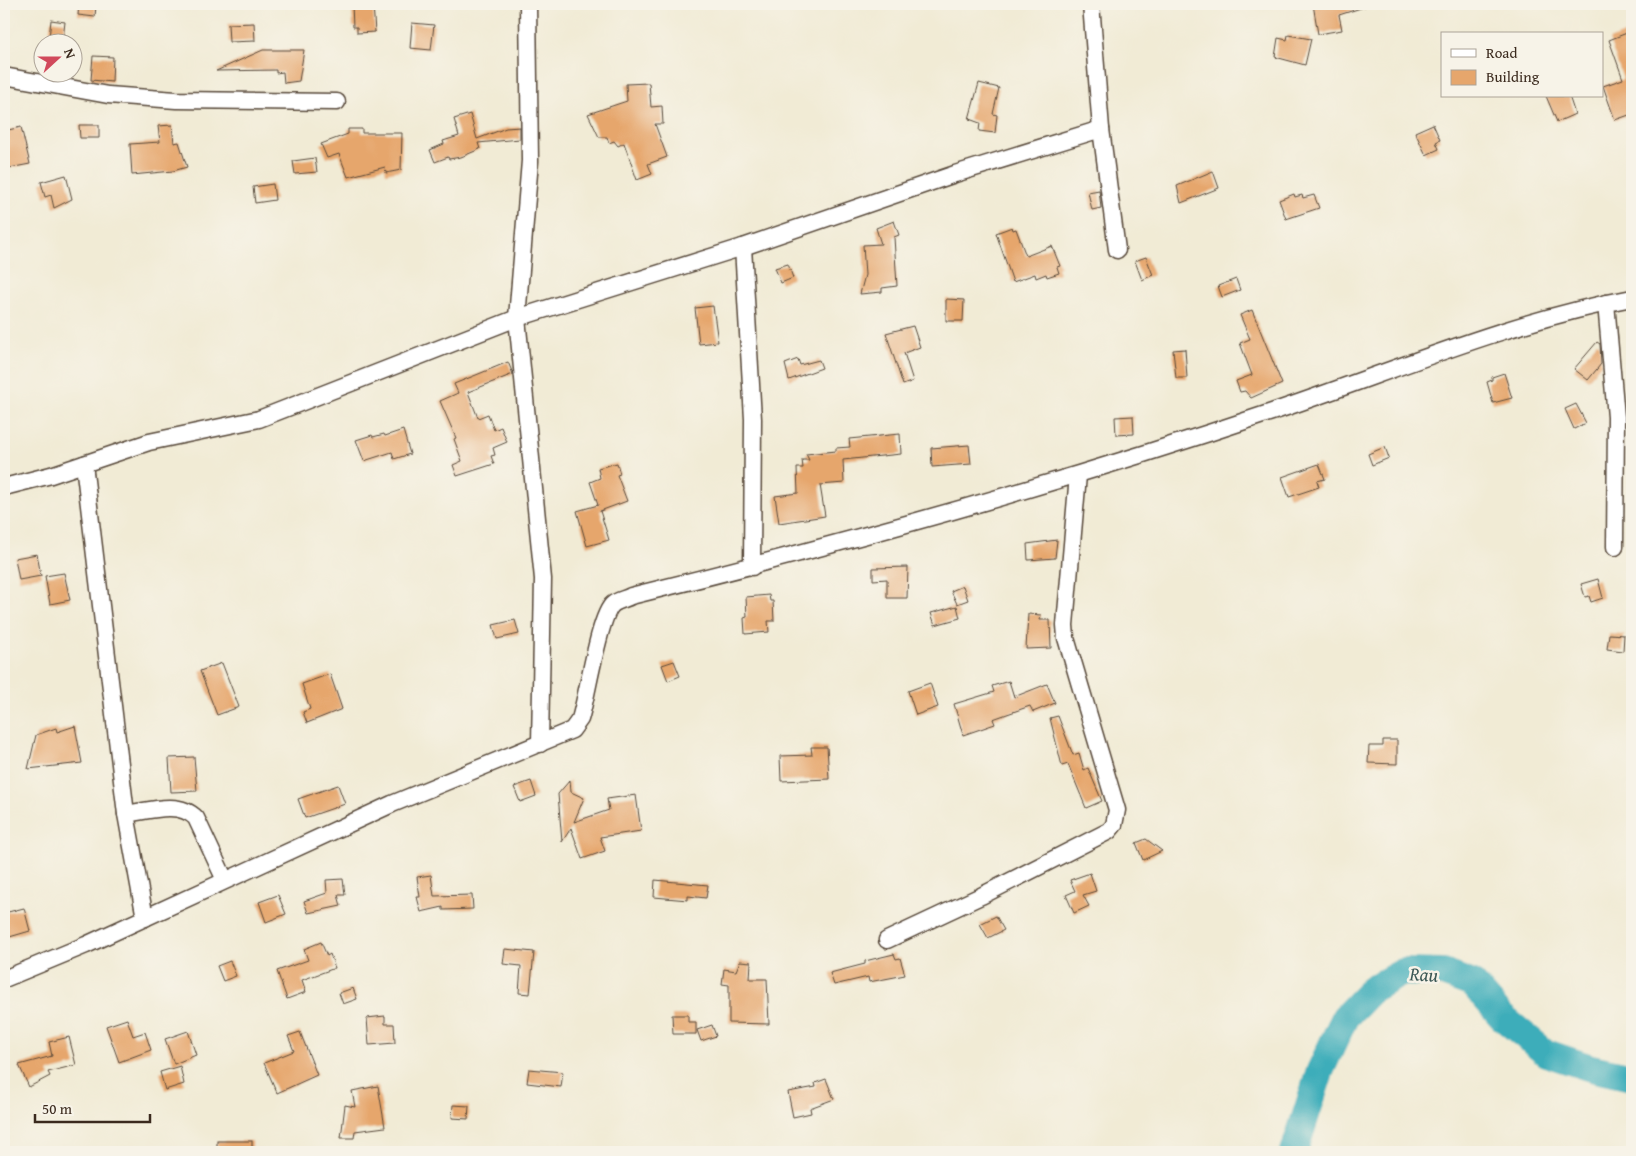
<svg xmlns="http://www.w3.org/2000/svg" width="1636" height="1156" viewBox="0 0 1636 1156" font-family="'Gentium Book Plus',serif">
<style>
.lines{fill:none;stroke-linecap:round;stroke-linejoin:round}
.river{stroke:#3eadba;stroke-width:28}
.building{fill:#e6a66c}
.minor-casing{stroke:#564739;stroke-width:19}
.minor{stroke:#fff;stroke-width:16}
.labels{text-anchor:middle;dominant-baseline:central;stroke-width:5;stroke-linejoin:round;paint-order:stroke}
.water-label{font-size:19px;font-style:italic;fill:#3c5855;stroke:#f7f3e8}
</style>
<rect width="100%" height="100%" fill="#f7f3e8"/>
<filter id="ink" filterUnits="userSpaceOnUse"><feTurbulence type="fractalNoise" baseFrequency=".02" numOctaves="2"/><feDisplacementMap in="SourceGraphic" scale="10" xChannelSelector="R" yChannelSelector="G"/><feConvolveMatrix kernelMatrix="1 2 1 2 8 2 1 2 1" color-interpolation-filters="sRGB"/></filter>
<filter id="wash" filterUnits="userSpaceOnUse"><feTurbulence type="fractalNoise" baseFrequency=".0096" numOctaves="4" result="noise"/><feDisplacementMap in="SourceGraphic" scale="20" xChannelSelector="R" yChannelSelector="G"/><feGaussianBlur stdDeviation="1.12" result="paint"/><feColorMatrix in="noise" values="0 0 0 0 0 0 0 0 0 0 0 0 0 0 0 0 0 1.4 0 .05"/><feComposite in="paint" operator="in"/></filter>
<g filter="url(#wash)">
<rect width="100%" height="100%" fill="#f1ebd5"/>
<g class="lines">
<path class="river" d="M1294,1152l26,-81 25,-54 27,-28 31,-17 40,1 30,11 29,33 44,36 45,15 41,9"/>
</g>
<g id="blocks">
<g class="building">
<path d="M79,4l17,1 -1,12 -17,-2z"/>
<path d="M352,4h21l2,28 -18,1v-6h-4z"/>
<path d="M1313,4h54v2l-28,9 3,15 -24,4z"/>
<path d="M51,20l14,2 -2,17 -14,-1z"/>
<path d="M254,23l1,18 -26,1 -1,-18z"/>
<path d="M412,23l22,2 -3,25 -21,-2z"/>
<path d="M1632,31v83l-17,6 -12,-34 20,-7 -14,-39z"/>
<path d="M1288,35l23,4 -6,26 -30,-8 3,-19 9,2z"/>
<path d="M263,50h41l-5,31 -15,2 -1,-11 -7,1v-3l-60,1z"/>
<path d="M93,56l20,1 -1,25 -21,-2z"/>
<path d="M649,83l2,24 11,-1 1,18h-8l12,33 -19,7 4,10 -15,6 -13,-37 -6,3 -4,-5 -5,2 -2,-6h-8l-11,-23 39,-13 -1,-17z"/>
<path d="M979,83l20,5 -6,26 4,1 -2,18 -16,-2 1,-8 -11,-4z"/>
<path d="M1546,96h23l6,18 -18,8z"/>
<path d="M470,114l7,25 29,-11 14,-1v12l-42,4 2,6 -19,8 -12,2 -1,-2 -13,5 -5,-12 14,-6 -1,-3 16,-5 -5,-17z"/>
<path d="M1433,124l7,16 -4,2 3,7 -13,6 -11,-23z"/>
<path d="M79,125h20v13h-19z"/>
<path d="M172,125l2,18 5,-1 8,25 -14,4 -41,4 -2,-31 30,-2 -2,-16z"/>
<path d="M21,127l9,37 -26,5v-38z"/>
<path d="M348,129h14v4h40l-1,37 -15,3 -1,-6 -37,10 -9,-23 -12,4 -6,-14 27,-10z"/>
<path d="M315,158l2,14 -22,2 -2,-13z"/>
<path d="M1213,171l6,17 -38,15 -4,-17z"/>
<path d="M66,175l6,24 -18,9 -3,-13 -6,2 -4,-15z"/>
<path d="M273,184l2,16 -20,3 -2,-16z"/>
<path d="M1099,190l2,18 -9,2 -4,-18z"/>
<path d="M1294,194l1,3 7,-2 1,3 11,-3 5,13 -33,11 -7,-19z"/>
<path d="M894,221l5,14 -5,2 3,49 -15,2v4l-22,2 5,-19 -2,-30 18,-1 -5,-16z"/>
<path d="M1012,227l1,3 3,-1 10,27 26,-10 8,20 -3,1 2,6 -12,4 -1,-3 -10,4 -1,-4 -22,8 -17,-49z"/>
<path d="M1146,257l7,18 -11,5 -7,-19z"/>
<path d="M788,264l5,14 -12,5 -6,-15z"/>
<path d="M1236,279l4,11 -18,7 -4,-11z"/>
<path d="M946,299l18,1 -1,21h-17z"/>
<path d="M713,306l5,36 -19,2 -4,-36z"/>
<path d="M1252,310l30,74 -31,14 -6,-7 -5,1 -4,-11 16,-6 -12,-32 10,-4 -10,-24z"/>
<path d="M913,326l7,21 -16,6 9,28 -10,4 -17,-52z"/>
<path d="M1597,342l3,2 1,20 -13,16 -14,-11z"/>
<path d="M1185,349l2,29h-11l-3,-28z"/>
<path d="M798,359l2,6 19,-5 3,8 -33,12 -4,-16z"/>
<path d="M508,362l5,12 -45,18 10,26 10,-4 6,16 7,-3 6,15 -14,6 2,7 -4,1 3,8 -37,12 -4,-11 9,-4 -8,-22 2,-1 -16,-37 18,-8 -4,-9z"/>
<path d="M1504,373l8,25 -19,5 -6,-21 5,-2v-3z"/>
<path d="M1576,404l10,19 -12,6 -9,-20z"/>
<path d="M1133,416l1,18 -18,1 -1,-18z"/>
<path d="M403,430l7,24 -16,5 -2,-7 -28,9 -8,-21 16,-5 1,2 11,-3 1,2z"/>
<path d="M900,434l1,20 -58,6 1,23 -24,2 5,31 -46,7 -4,-27 23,-3 -1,-25h6l-1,-8h7l-3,-6 30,-3v-3l14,-1 -1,-8z"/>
<path d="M969,445l2,19 -39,3 -1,-19z"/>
<path d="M1385,447l4,11 -17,7 -4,-11z"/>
<path d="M617,463l3,11 -3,1 10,26 -27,10 9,29 -22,6 -10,-35 21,-6 -8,-23 10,-4 -2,-10z"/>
<path d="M1319,464l6,15 -8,2 2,6 -30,10 -7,-20z"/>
<path d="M1057,540l-2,18 -27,2 -1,-16z"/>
<path d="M37,554l4,22 -22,4 -4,-22z"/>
<path d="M908,567l-1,31h-20v-19l-14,1v-12z"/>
<path d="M64,573l6,27 -20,4 -5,-28z"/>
<path d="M1598,579l5,19 -12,4 -2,-6 -4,1 -4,-13z"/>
<path d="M963,586l5,14 -11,4 -6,-13z"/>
<path d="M769,595l1,6h3l1,20h-6l1,11 -24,2 -1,-16 3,-1 -1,-20z"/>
<path d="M957,606l3,12 -25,7 -4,-12z"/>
<path d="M1028,614l13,1 -1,5h10l1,28 -25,1z"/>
<path d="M515,620l4,14 -22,5 -4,-14z"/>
<path d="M1609,634l15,1 -1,16 -16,-2z"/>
<path d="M674,661l6,15 -12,5 -6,-16z"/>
<path d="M222,663l17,44 -22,8 -17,-44z"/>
<path d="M330,674l12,35 -35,14 -4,-11 7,-3 -8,-25z"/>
<path d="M1009,681l5,16 33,-13 8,19 -22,9 -3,-6 -37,13 2,5 -32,11 -9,-31 40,-12 -2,-6z"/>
<path d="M930,683l8,24 -22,8 -8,-24z"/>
<path d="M1058,716l15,39 6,-2 5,17 4,-2 14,33 -16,7 -18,-44 -6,2 -12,-48z"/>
<path d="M75,726l7,37 -54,6 8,-34 20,-7 1,4z"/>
<path d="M1383,740h14v24l-29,-1 1,-17h14z"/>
<path d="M811,747h16l2,32 -48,2 -1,-25 32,-1z"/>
<path d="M194,757l3,34 -26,1 -2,-34z"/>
<path d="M570,780l1,12 13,6 -10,24 35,-12 -2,-11 29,-4 5,36 -41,6 5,14 -23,8 -11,-31 -9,14 -4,-48z"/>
<path d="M531,781l5,15 -16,6 -6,-15z"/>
<path d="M338,785l7,19 -40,14 -7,-19z"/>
<path d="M1146,839l16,12 -19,9 -7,-17z"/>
<path d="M1090,873l6,18 -13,4 6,11 -15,7 -8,-18 9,-4 -5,-11z"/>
<path d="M431,875l3,21 38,-1 1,14 -30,1v-3l-22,5 -4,-15h3l-3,-20z"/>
<path d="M343,879l2,16h-7l3,11 -33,7 -4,-12 23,-8 -1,-13z"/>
<path d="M655,880l53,5 -2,13 -18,-2v4l-34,-3z"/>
<path d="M278,895l8,19 -20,8 -7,-20z"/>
<path d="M24,908l6,23 -24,7 -2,-25z"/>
<path d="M996,916l8,14 -16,8 -8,-14z"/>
<path d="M321,942l6,14 3,-2 5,14 -33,12 4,12 -19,7 -10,-28 31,-11 -4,-11z"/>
<path d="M505,949l29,3 -4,42 -11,-1 2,-27 -18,-2z"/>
<path d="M894,954l2,5 4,-1 5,17 -36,7 -1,-5 -34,8 -4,-12 35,-9v-3z"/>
<path d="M230,961l6,15 -13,5 -6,-15z"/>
<path d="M740,961l11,1 -1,17h17l2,45 -40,-1v-38l-7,-1 2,-15 12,2z"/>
<path d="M353,988l4,11 -14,5 -4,-11z"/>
<path d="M672,1015h16v7h8v12h-23z"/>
<path d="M385,1016v8h9l1,19 -26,2 -2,-27z"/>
<path d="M127,1019l6,17 12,-4 6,18 -32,12 -13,-36z"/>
<path d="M712,1025l4,11 -15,5 -4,-11z"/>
<path d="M188,1031l8,24 -22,9 -9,-25z"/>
<path d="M300,1032l17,43 -40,18 -13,-30 30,-12 -6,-15z"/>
<path d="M69,1037l7,28 -28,7 2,4 -21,11 -10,-22 33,-9 -3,-14z"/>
<path d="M180,1066l4,18 -19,6 -5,-18z"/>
<path d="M529,1069l34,3 -2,15 -34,-4z"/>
<path d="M826,1079l8,20 -24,9 1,5 -18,4 -5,-25 28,-5 -1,-4z"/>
<path d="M378,1086l7,41 -30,4 -1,7h-13l4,-33 10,2 -3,-16z"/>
<path d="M453,1105l16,1 -1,13 -16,-1z"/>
<rect x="217" y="1141" width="35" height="11"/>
</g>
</g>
</g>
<g filter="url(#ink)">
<use href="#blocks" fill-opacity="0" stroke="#564739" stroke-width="1"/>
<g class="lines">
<g class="minor-casing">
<g id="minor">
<path d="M528,4l2,157 -13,157 26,261 -3,165"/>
<path d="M1091,4l10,125 16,121"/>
<path d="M4,76l104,19 68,5 161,2"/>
<path d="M743,247l10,172 -1,148"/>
<path d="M1606,303l10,114 -1,130"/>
<path d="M84,464l42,350 19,104"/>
<path d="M4,487l47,-12 98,-33 110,-23 258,-101 226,-71 212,-73 146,-45"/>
<path d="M126,814c22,-3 53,-14 70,4l29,62"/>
<path d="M887,940l94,-44 128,-65 5,-6 3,-15 -51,-172 -1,-13 13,-150"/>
<path d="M4,979l82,-34 306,-141 180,-74 8,-11c7,-21 19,-104 33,-115 5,-4 13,-5 18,-8 216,-53 431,-113 641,-184 119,-40 236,-91 360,-114"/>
</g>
</g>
<use href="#minor" class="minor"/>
</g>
</g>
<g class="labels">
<g class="water-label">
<text transform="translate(1424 974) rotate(3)">Rau</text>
</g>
</g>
<rect width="1636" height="1156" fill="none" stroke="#f7f3e8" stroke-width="20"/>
<rect x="1441" y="32" width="162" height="65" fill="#f7f3e8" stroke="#aca397"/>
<rect x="1451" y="49" width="25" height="8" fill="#ffffff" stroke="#aca397"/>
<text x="1486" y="58" font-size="15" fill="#3b2a1e">Road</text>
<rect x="1451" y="70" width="25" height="15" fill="#e6a66c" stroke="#aca397"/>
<text x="1486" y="82" font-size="15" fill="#3b2a1e">Building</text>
<g transform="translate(58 58) rotate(69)"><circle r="24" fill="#f7f3e8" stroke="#aca397"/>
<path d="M0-4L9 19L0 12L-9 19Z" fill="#d1495b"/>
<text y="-8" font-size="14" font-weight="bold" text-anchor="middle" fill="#3b2a1e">N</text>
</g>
<path d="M35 1114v8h115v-8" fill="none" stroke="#3b2a1e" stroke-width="2.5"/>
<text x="42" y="1114" font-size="15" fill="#3b2a1e" stroke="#f7f3e8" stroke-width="4" paint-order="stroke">50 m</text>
</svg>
